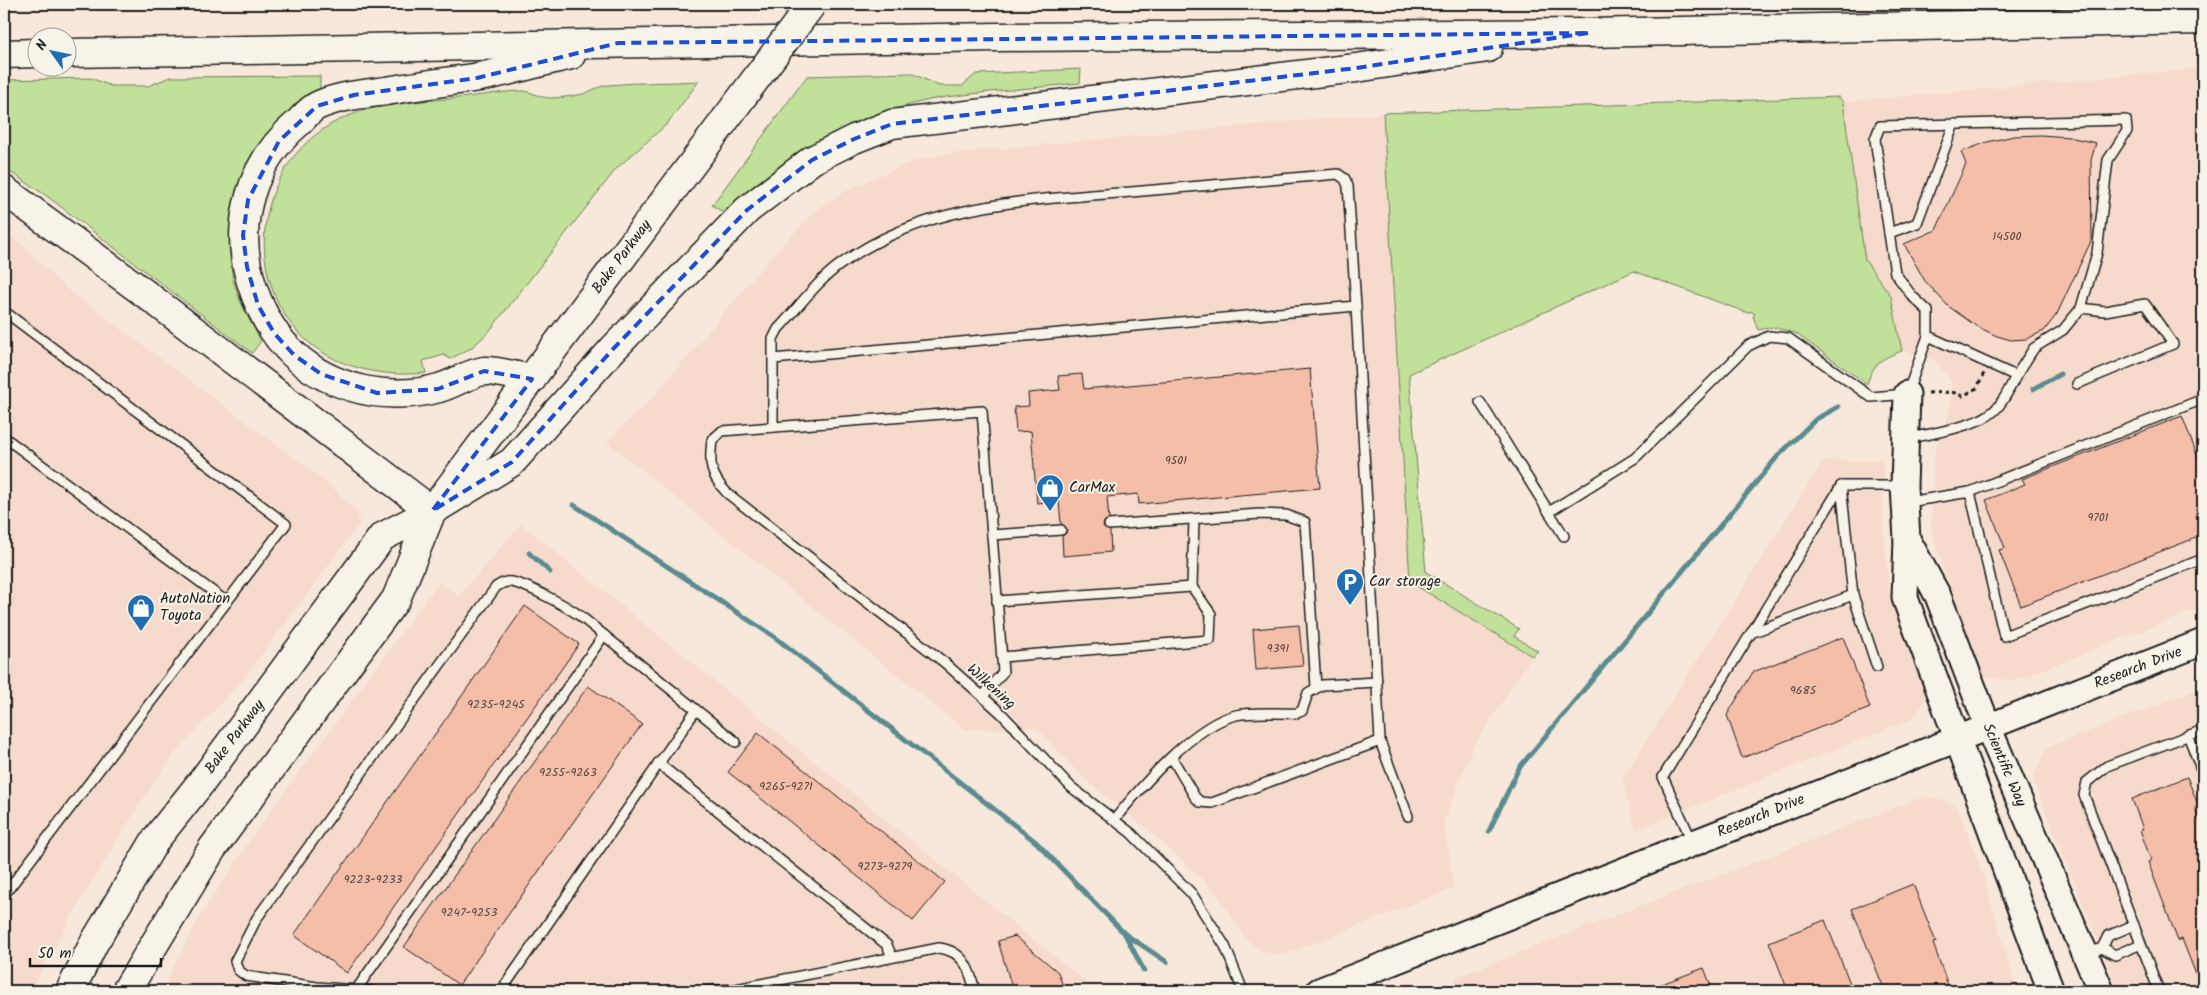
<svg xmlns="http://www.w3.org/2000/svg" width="2207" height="995" viewBox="0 0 2207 995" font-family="Kalam,sans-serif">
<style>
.built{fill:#f6dbcc}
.green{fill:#c1e099;stroke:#6e7e5a}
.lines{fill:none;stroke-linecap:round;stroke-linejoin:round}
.stream{stroke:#5a8b8f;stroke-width:5}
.building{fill:#f5bea9;stroke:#1c1c1c}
.lane-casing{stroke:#1c1c1c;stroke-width:12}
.secondary-casing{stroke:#1c1c1c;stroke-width:29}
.primary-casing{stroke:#1c1c1c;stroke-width:31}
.highway-casing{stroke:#1c1c1c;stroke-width:31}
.path{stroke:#1c1c1c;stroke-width:3;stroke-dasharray:4 4;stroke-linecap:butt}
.lane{stroke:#f7f3e8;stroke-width:9}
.secondary{stroke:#f7f3e8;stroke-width:25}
.primary{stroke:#f7f3e8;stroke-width:28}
.highway{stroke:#f7f3e8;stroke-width:28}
.primary-bridge-casing{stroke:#1c1c1c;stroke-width:31;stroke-linecap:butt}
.primary-bridge{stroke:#f7f3e8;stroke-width:28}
.marked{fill:none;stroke:#1d4ed8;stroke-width:4;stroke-dasharray:10 6;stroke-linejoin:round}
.labels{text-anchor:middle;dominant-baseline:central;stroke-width:4;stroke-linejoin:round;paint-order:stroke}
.number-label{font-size:12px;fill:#52443f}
.street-label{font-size:15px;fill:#1c1c1c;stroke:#f7f3e8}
.poi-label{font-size:15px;fill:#1c1c1c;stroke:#f7f3e8;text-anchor:start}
</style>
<rect width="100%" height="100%" fill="#f7e8db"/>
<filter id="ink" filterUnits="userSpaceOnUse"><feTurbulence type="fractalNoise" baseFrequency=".02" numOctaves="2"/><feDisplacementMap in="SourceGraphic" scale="10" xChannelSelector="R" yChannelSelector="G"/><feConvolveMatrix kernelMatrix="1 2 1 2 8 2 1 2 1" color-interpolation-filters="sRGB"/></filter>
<g filter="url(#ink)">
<g class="built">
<path d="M2203,68v539l-189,74 -36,-6 -47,-145 3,-76 15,-39 3,-33 -14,-18 -10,-8 -26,-5 -11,-55 -26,-36 -22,-158z"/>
<path d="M1383,113l27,469 122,74 -59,91 -29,74 10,67 -167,66 -10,1 -18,-5 -14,-12 -28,-43 -25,-25 -43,-39 -66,-53 -46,-50 -72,2 -358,-288 54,-54 108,-129 49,-51 31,-19 65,-28 30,-7z"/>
<path d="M4,231l22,17 41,41 260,193 30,30 3,11 -116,155 -69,75 -30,43 -68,110 -46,85h-27z"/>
<path d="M1883,460l1,72 5,57 37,102 -2,13 -12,15 -276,111 -14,-51 201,-318z"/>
<path d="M521,524l576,467h-936l40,-76 55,-84 183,-249 20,14z"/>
<path d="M2203,687v304h-85l-85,-211 13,-32z"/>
<path d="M1925,796l16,4 17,7 25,68 34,116h-557l-6,-13z"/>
</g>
<g class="green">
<path d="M1081,69l-1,14c-44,5 -89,8 -133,14 -86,13 -160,58 -223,116l-12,-8 95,-129 104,-3 28,13h23l14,-12z"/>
<path d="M320,76v15c-58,35 -92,83 -90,153 0,14 1,32 6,45 6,19 16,35 25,52l-9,12 -208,-159 -40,-26v-88l87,-2 20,8h37l22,-9z"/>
<path d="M699,81l-32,43 -50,44 -129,165 -17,15 -21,11 -6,-4 -21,6 3,12c-49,5 -102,-7 -134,-48 -51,-66 -29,-166 45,-204 39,-20 88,-19 130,-24 18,-2 38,-6 57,-6 8,1 17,7 25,7 11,0 24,-2 34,-4 8,-3 16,-8 25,-9 30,-3 61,-2 91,-4z"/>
<path d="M1839,97l4,5 22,158 26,36 11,55c-21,8 -28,11 -35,33l-72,-51 -22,-6 -15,3 -5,-14 2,-2 -5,-3 -2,2 -114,-42 -225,103 17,198 93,57 -5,7 24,15 -6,5 -122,-74 -27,-469z"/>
</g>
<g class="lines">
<g class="stream">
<path d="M2033,389l27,-15"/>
<path d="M574,505l202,133 260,204 89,92 19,37"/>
<path d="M529,553l21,19"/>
<path d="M1489,831l30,-63 259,-312 38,-37 22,-12"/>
<path d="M1125,934l42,28"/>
</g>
</g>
<g class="building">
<path d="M2041,135l28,2 27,6 -5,17 1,79 -35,75 -13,17 -18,8 -15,1 -14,-4 -21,-10 -28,-20 -23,-25 -21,-37 32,-14 30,-66 -5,-12 26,-10 27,-6z"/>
<path d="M1310,369l10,119 -181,16 -1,-10 -31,3 2,22 -5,3 -1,4 7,5 1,21 -48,4 -1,-20 4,-3 1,-4 -6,-5 -2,-23 -22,2 -6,-72 -15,1 -2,-25 15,-1 -1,-13 32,-3 -2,-14 24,-2 2,15z"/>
<path d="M2182,416l21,55v64l-182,71 -22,-56 6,-2 -19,-48 39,-16 -3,-5z"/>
<path d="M525,606l54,38 -232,329 -53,-38z"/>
<path d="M1299,625l4,41 -47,4 -3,-41z"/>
<path d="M1843,637l27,71 -128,50 -15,-43 26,-43z"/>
<path d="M588,686l54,38 -183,261 -55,-38z"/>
<path d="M758,733l187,149 -32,39 -185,-149z"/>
<path d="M2187,777l12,30 -4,1 8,21 -1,161 -20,-51 -4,2 -30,-79 3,-2 -11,-30 3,-1 -11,-30z"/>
<path d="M1913,884l23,58 -3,1 17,48h-65l-33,-82z"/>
<path d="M1825,920l28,71h-65l-19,-49z"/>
<path d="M1015,936l43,36 5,14 -17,5h-33l-15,-50z"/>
<path d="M1704,968l9,23h-66l-1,-1z"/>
</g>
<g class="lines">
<g class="lane-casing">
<g id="lane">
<path d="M1889,233l28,-10 37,-99"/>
<path d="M1356,306l24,435 28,75"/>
<path d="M4,311l282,213 -282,371"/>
<path d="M1928,336v-25l-16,-15 -17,-23 -20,-134 5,-13 246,-6 1,11 -19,29 -11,93 -16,55 -18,22 -29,18 -18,28"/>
<path d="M2077,384l96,-40 -28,-40 -40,7 -24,-3"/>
<path d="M1480,402l84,134"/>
<path d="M773,427v-88l5,-10c20,-21 39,-48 63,-65 85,-62 190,-64 290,-72 69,-6 138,-12 207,-18l7,5 3,7 8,120 -583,53"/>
<path d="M4,437l223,165"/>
<path d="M1970,492l34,144 199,-77"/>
<path d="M1908,502l62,-10 233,-93"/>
<path d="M1549,512l86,-54 113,-112 21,-10 19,2 83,59 36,-3 21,-58 88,40c-7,13 -14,30 -26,38 -16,12 -62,21 -82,24"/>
<path d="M1109,525l150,-11 27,1 19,7 11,165"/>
<path d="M992,535l69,-5"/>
<path d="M1192,587l2,-67"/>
<path d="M1853,595l24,72"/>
<path d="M997,601l195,-14 19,27 -1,26 -208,17"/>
<path d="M1751,633l102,-38 -12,-109"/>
<path d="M983,696l20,-24 -21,-261 -260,20 -10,9c-3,24 -2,35 15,53l218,170 56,50 70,74 60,46 61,61 33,52 18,45"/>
<path d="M2188,735l15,39"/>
<path d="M1172,758l23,39 5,5 12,1 168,-62"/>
<path d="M658,763l229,182 5,12"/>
<path d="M1114,820c27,-33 79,-95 122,-105 19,-4 42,-1 61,-2l5,-2 6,-18 14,-8 55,-3"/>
<path d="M1692,841l-29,-64 178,-291h60"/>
<path d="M2102,948l13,7 26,-11"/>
<path d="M2086,954l16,-6 6,-12 26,-11"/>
<path d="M356,990l248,-355"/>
<path d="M371,991l-54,-4 -71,-11 -8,-6 -3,-9 22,-43 239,-331c5,-3 8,-6 15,-5 15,2 55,24 68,33l157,127"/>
<path d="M501,991l195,-281"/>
<path d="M706,991l30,-2 203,-41c25,3 31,22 36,43"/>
<path d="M2159,991l-75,-196 3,-13 20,-16 96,-36"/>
</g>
</g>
<g class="secondary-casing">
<g id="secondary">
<path d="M1907,394l-3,92 3,53 -2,59 146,393"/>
<path d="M1907,539l31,57 50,131 113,264"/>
<path d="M1319,991l884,-349"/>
</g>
</g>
<g class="primary-casing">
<g id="primary">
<path d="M70,991l24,-48 62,-104 47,-59 179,-243 50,-26"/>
<path d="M126,991l86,-142 184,-250 36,-88 293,-391"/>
</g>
</g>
<g class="highway-casing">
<g id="highway">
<path d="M68,53l929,-16 591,-4 615,-13"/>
<path d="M4,54l34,-1"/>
<path d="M4,190l143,105 285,216 80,-49 101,-113 134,-139 65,-50 42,-21 38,-15 464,-56 132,-20"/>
<path d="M532,379c-13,-2 -36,-9 -48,-8 -15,2 -30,13 -45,17 -27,8 -61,7 -87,-1 -54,-16 -85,-53 -101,-105 -18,-59 0,-119 47,-159 6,-6 13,-15 21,-18 21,-9 44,-11 67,-14 29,-5 58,-9 87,-13 33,-5 65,-16 98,-23"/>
</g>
</g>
<path class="path" d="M1928,393l24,-1 11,4 14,-8 7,-15"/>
<use href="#lane" class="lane"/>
<use href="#secondary" class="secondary"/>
<use href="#primary" class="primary"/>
<use href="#highway" class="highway"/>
<g class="primary-bridge-casing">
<path id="primary-bridge" d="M725,120l87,-116"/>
</g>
<use href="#primary-bridge" class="primary-bridge"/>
</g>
</g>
<path class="marked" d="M1588,33l-232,35 -464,56 -38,15 -42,21 -65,50 -134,139 -101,113 -80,49 100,-132 -48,-8 -46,18 -61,4 -56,-19 -27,-19 -20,-22 -16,-28 -11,-38 -4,-32 5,-35 31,-59 38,-35 37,-11 123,-17 141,-35z"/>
<defs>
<g id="shop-pin" transform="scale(1.4375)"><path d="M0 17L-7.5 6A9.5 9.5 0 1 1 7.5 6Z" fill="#1f6fb2" stroke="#f7f3e8"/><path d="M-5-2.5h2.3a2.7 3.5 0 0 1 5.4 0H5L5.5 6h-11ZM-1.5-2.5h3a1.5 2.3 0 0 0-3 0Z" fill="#fff"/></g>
<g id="parking-pin" transform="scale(1.4375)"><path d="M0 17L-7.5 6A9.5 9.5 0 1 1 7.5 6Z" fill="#1f6fb2" stroke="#f7f3e8"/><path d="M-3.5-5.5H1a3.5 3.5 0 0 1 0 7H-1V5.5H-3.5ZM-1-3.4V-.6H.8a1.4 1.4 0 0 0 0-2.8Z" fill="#fff"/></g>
</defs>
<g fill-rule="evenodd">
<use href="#shop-pin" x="1050" y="488"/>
<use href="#parking-pin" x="1350" y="582"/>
<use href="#shop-pin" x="141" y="608"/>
</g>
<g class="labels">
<g class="number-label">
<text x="2007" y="236">14500</text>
<text x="1176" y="460">9501</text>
<text x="2098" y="517">9701</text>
<text x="1278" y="648">9391</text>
<text x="1803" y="690">9685</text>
<text x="496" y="704">9235-9245</text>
<text x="568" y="772">9255-9263</text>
<text x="786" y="786">9265-9271</text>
<text x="885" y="866">9273-9279</text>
<text x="373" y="879">9223-9233</text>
<text x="469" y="912">9247-9253</text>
</g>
<g class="street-label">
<text transform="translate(622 257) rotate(-53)">Bake Parkway</text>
<text transform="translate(2138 668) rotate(-21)">Research Drive</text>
<text transform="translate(991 687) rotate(42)">Wilkening</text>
<text transform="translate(235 737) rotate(-53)">Bake Parkway</text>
<text transform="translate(2004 765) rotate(67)">Scientific Way</text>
<text transform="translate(1761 816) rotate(-22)">Research Drive</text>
</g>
<g class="poi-label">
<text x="1069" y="488">CarMax</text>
<text x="1369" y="582">Car storage</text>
<text x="160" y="599">AutoNation<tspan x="160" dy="17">Toyota</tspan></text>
</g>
</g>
<rect width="2207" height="995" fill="none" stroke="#f7f3e8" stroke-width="20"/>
<rect x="10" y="10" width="2187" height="975" fill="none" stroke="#1c1c1c" stroke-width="2" filter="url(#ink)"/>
<g transform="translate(52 52) rotate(303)"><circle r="24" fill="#f7f3e8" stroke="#9f9d96"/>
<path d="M0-4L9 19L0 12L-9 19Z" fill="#1f6fb2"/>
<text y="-8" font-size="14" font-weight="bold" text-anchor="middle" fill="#1c1c1c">N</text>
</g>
<path d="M30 958v8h131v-8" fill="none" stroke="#1c1c1c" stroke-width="2.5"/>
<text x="38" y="958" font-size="15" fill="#1c1c1c" stroke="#f7f3e8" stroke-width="4" paint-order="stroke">50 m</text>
</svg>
